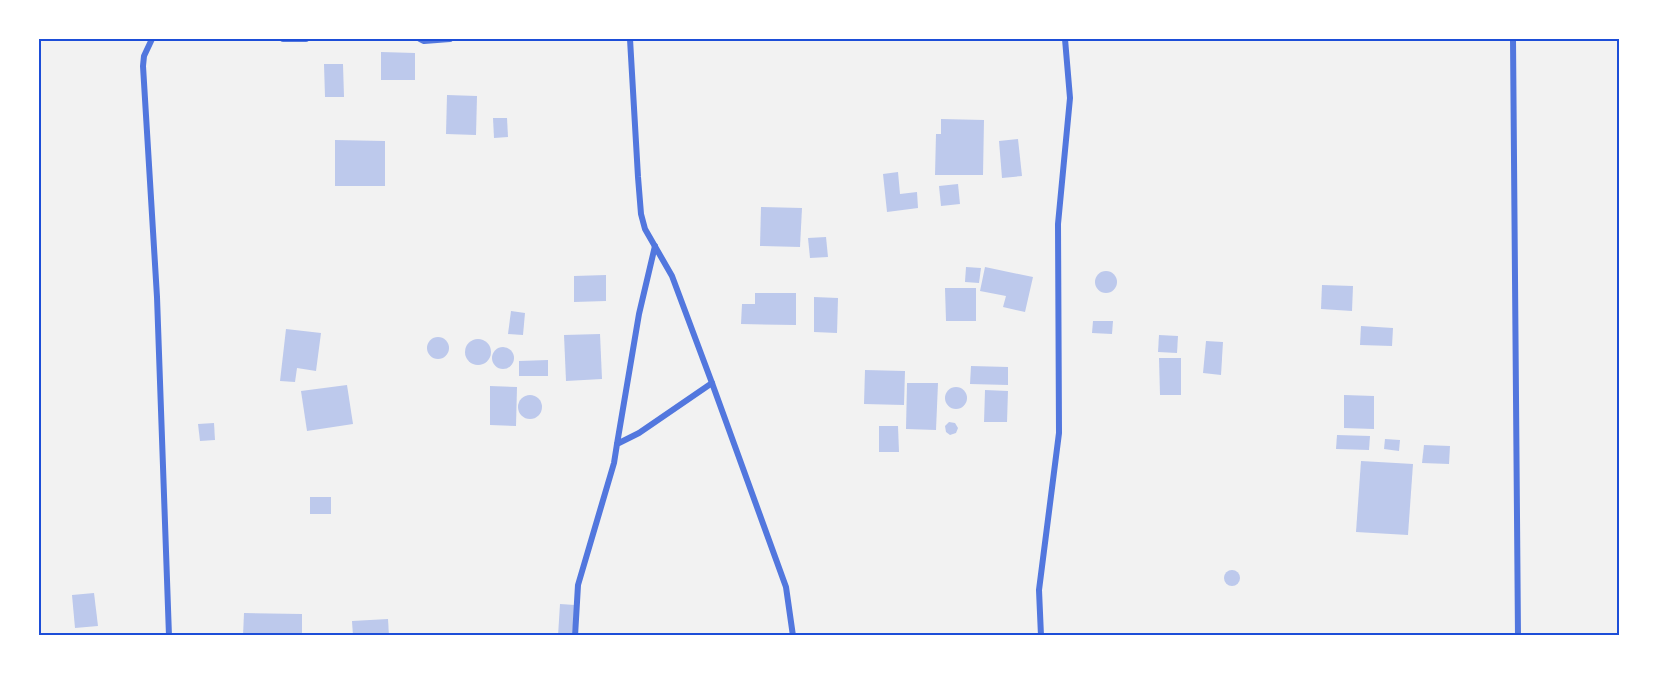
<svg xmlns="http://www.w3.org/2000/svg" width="1659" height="675" viewBox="0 0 1659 675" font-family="'Alegreya Sans',sans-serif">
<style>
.building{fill:#bdc9ec}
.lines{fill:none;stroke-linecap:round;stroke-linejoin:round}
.minor{stroke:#5277de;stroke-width:6}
.neatline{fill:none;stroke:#1d4ed8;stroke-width:2}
</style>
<rect width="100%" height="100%" fill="#f2f2f2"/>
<g class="building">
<path d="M381,52l34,1v27h-34z"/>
<path d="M324,64h19l1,33h-19z"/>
<path d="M447,95l30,1 -1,39 -30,-1z"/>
<path d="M493,118h14l1,19 -14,1z"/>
<path d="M941,119l43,1 -1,55h-48l1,-41h5z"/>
<path d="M1018,139l4,37 -20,2 -3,-37z"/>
<path d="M335,140l50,1v45h-50z"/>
<path d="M898,172l2,22 17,-2 1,16 -31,4 -4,-38z"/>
<path d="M958,184l2,20 -19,2 -2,-20z"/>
<path d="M761,207l41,1 -2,39 -40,-1z"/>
<path d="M826,237l2,20 -18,1 -2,-20z"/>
<path d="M966,267l15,1 -2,15 -14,-1z"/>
<path d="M985,267l48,10 -8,35 -22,-5 3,-11 -26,-5z"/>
<circle cx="1106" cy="282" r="11"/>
<path d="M606,275v26l-32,1v-26z"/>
<path d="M1322,285l31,1 -1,25 -31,-2z"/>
<path d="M945,288h31v33h-30z"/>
<path d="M755,293h41v32l-55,-1 1,-20h13z"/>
<path d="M814,297l24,1 -1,35 -23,-1z"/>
<path d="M511,311l14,2 -2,22 -15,-1z"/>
<path d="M1093,321h20l-1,13 -20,-1z"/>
<path d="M1361,326l32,2 -1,18 -32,-1z"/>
<path d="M286,329l35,4 -5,38 -19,-3 -2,14 -15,-1z"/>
<path d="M600,334l2,45 -36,2 -2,-46z"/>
<path d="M1159,335l19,1 -1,17 -19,-1z"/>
<circle cx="438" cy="348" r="11"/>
<circle cx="478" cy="352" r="13"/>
<path d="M1206,341l17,1 -2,33 -18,-2z"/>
<circle cx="503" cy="358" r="11"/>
<path d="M1159,358h22v37h-21z"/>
<path d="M548,360v16h-29v-15z"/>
<path d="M971,366l37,1v18l-38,-1z"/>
<path d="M865,370l40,1 -1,34 -40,-1z"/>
<path d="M907,383h31l-2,47 -30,-1z"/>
<path d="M347,385l6,39 -46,7 -6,-40z"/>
<path d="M490,386l27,1 -1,39 -26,-1z"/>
<circle cx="956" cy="398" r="11"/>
<path d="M985,390l23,1 -1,31h-23z"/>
<path d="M1344,395l30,1v33l-30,-1z"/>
<circle cx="530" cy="407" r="12"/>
<path d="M949,422l6,1 3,5 -2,5 -6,2 -4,-3 -1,-6z"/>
<path d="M214,423l1,17 -15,1 -2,-17z"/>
<path d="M879,426h19l1,26h-20z"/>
<path d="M1337,435l33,1 -1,14 -33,-1z"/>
<path d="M1385,439l15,1 -1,11 -15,-2z"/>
<path d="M1424,445l26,1 -1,18 -27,-1z"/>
<path d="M1361,461l52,3 -5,71 -52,-3z"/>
<rect x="310" y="497" width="21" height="17"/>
<circle cx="1232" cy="578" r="8"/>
<path d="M94,593l4,33 -23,2 -3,-33z"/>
<path d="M560,604l15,1 -3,31h-14z"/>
<path d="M244,613l58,1v22h-59z"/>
<path d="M388,619l1,17h-36l-1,-15z"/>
</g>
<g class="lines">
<g class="minor">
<path d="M152,39l-8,17 -1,10 14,231 12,339"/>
<path d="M283,39h23"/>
<path d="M420,39l4,2 26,-2"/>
<path d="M630,39l8,138 3,37 4,15 27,47 40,107 74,204 7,49"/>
<path d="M1513,39l5,597"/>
<path d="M617,444l22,-130 16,-68"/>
<path d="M575,636l3,-51 36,-122 3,-19 22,-11 73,-50"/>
<path d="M1041,636l-2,-46 20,-157 -1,-209 12,-126 -5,-59"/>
</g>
</g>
<rect width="1659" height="675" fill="none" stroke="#ffffff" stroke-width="81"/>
<rect x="40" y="40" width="1578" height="594" class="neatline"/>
</svg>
